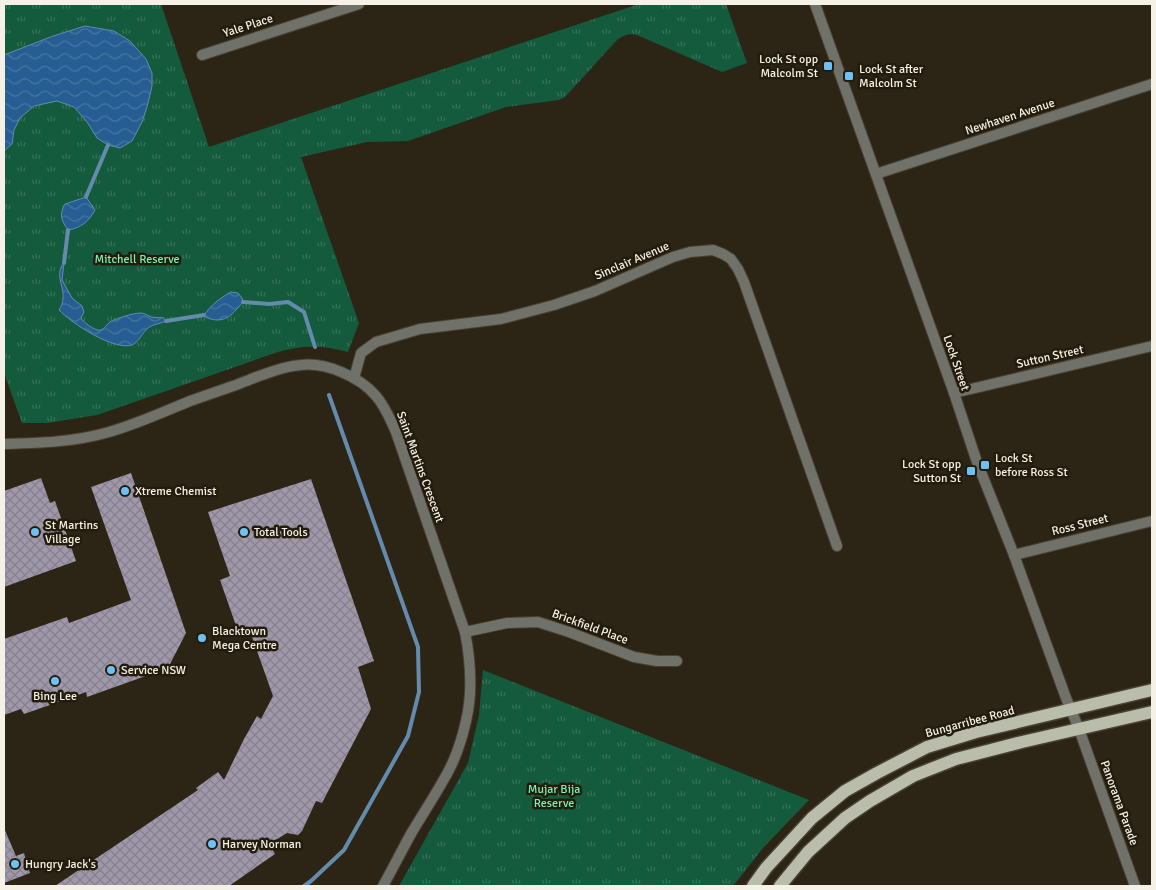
<svg xmlns="http://www.w3.org/2000/svg" width="1156" height="890" viewBox="0 0 1156 890" font-family="Signika,sans-serif">
<style>
.park{fill:url(#park-tufts)}
.water{fill:url(#water-waves);stroke:#648aac}
.lines{fill:none;stroke-linecap:round;stroke-linejoin:round}
.stream{stroke:#648aac;stroke-width:4}
.building{fill:url(#building-cross-hatch)}
.minor-casing{stroke:#484233;stroke-width:12}
.primary-casing{stroke:#484233;stroke-width:15}
.minor{stroke:#707169;stroke-width:10}
.primary{stroke:#bbbdac;stroke-width:12}
.poi-dot{fill:#6dc2f3;stroke:#231c0d;stroke-width:2}
.labels{text-anchor:middle;dominant-baseline:central;stroke-width:5;stroke-linejoin:round;paint-order:stroke}
.street-label{font-size:12px;fill:#f5f1e7;stroke:#231c0d}
.poi-label{font-size:12px;fill:#f5f1e7;stroke:#231c0d;text-anchor:start}
.park-label{font-size:12px;fill:#7cf0b7;stroke:#231c0d}
</style>
<defs>
<pattern id="park-tufts" width="24" height="20" patternUnits="userSpaceOnUse" patternTransform="scale(1.25)"><rect width="24" height="20" fill="#145a3c"/><path d="M3 7l-1-3M5 7V3M7 7l1-3M15 17l-1-3M17 17v-4M19 17l1-3" fill="none" stroke="#377258"/></pattern>
<pattern id="water-waves" width="16" height="10" patternUnits="userSpaceOnUse" patternTransform="scale(1.25)"><rect width="16" height="10" fill="#265e93"/><path d="M0 5q4-4 8 0t8 0" fill="none" stroke="#4676a2"/></pattern>
<pattern id="building-cross-hatch" width="8" height="8" patternUnits="userSpaceOnUse" patternTransform="scale(1.25)"><rect width="8" height="8" fill="#9f98ab"/><path d="M0 0l8 8M0 8l8-8" fill="none" stroke="#86808c"/></pattern>
</defs>
<rect width="100%" height="100%" fill="#2c2516"/>
<g class="park">
<path d="M4,4h157l48,143 430,-143h87l21,59 -25,9 -85,-37c-8,-2 -12,0 -19,4l-53,58 -6,3 -53,7 -98,34 -41,1 -66,15 58,166 -11,29c-26,-7 -45,-7 -70,0l-181,63 -50,8h-25l-18,-50z"/>
<path d="M483,670l326,130 -46,48 -30,38h-334l69,-123 11,-48z"/>
</g>
<g class="water">
<path d="M85,26l29,5 16,10 16,18 6,14v13l-5,21 -5,15 -10,19 -12,7 -12,-3 -11,-7 -10,-16 -13,-15 -17,-6 -23,5 -14,12 -6,12 -2,14 -8,7v-96l49,-19z"/>
<path d="M86,197l9,13c-6,11 -14,18 -27,20 -7,-10 -9,-15 -3,-26z"/>
<path d="M63,263h1l-2,17 10,18 10,8 2,6 -3,6c2,4 15,14 20,12 3,-1 6,-6 9,-8 7,-4 23,-9 31,-9 4,0 7,3 11,4 4,1 8,0 12,1l2,3c-6,3 -13,3 -18,7 -6,5 -9,14 -16,17 -18,6 -61,-22 -73,-35 2,-3 4,-8 4,-12 1,-13 -8,-21 0,-35z"/>
<path d="M231,292l7,1 4,5 1,4c-12,14 -19,23 -38,15l-1,-2c7,-10 16,-17 27,-23z"/>
</g>
<g class="lines">
<g class="stream">
<path d="M86,197l22,-52"/>
<path d="M64,263l4,-33"/>
<path d="M243,302l26,2 19,-2 16,10 11,35"/>
<path d="M166,321l38,-6"/>
<path d="M304,886l7,-5 33,-31 64,-114 11,-44 -1,-45 -89,-252"/>
</g>
</g>
<g class="building">
<path d="M131,473l55,160 -18,35 -81,29 -1,-5 -16,6 -46,16 -3,-5 -17,6v-76l63,-22 2,6 62,-23 -40,-113z"/>
<path d="M41,478l9,25 5,-2 21,60 -72,26v-96z"/>
<path d="M311,479l63,182 -16,6 13,42 -49,94 -6,-2 -14,30 -4,4 -11,-2 -18,11 6,10 -46,32h-174l143,-96 -2,-2 22,-16 6,8 20,-41 13,-23 4,3 12,-23 -22,-62 -11,3 -20,-57 10,-4 -22,-64z"/>
<path d="M4,828l12,28 8,-3 6,20 -26,10z"/>
</g>
<g class="lines">
<g class="minor-casing">
<g id="minor">
<path d="M815,4l139,389 23,69 37,93 52,143 13,31 56,157"/>
<path d="M202,55l157,-51"/>
<path d="M876,174l276,-90"/>
<path d="M354,378l7,-25 15,-11 44,-13 81,-10 53,-14 41,-14 78,-34 17,-5 23,-2 10,4 8,5 7,10 6,13 93,264"/>
<path d="M954,393l198,-47"/>
<path d="M4,444c35,-1 71,-2 105,-12 28,-8 54,-20 81,-31 14,-5 29,-10 43,-15 22,-8 45,-19 68,-21 25,-3 59,12 75,31 9,10 14,23 20,36l69,200c4,20 6,40 5,61 -1,23 -10,56 -21,77 -11,21 -25,42 -37,62 -10,18 -19,36 -29,54"/>
<path d="M1014,555l138,-34"/>
<path d="M465,632l42,-9 31,-1 31,10 65,25 23,4h20"/>
</g>
</g>
<g class="primary-casing">
<g id="primary">
<path d="M753,886l13,-18 46,-50 33,-27 32,-18 50,-26 49,-15 176,-42"/>
<path d="M780,886l28,-34 37,-34 25,-17 43,-25 43,-17 66,-17 130,-30"/>
</g>
</g>
<use href="#minor" class="minor"/>
<use href="#primary" class="primary"/>
</g>
<g class="poi-dot">
<rect x="823" y="61" width="10" height="10" rx="2.5"/>
<rect x="844" y="71" width="10" height="10" rx="2.5"/>
<rect x="980" y="460" width="10" height="10" rx="2.5"/>
<rect x="966" y="466" width="10" height="10" rx="2.5"/>
<circle cx="125" cy="491" r="5"/>
<circle cx="35" cy="532" r="5"/>
<circle cx="244" cy="532" r="5"/>
<circle cx="202" cy="638" r="5"/>
<circle cx="111" cy="670" r="5"/>
<circle cx="55" cy="681" r="5"/>
<circle cx="212" cy="844" r="5"/>
<circle cx="15" cy="864" r="5"/>
</g>
<g class="labels">
<g class="street-label">
<text transform="translate(248 26) rotate(-18)">Yale Place</text>
<text transform="translate(1010 117) rotate(-18)">Newhaven Avenue</text>
<text transform="translate(632 261) rotate(-23)">Sinclair Avenue</text>
<text transform="translate(1050 357) rotate(-13)">Sutton Street</text>
<text transform="translate(956 363) rotate(71)">Lock Street</text>
<text transform="translate(420 467) rotate(70)">Saint Martins Crescent</text>
<text transform="translate(1080 525) rotate(-14)">Ross Street</text>
<text transform="translate(590 627) rotate(20)">Brickfield Place</text>
<text transform="translate(970 722) rotate(-15)">Bungarribee Road</text>
<text transform="translate(1119 803) rotate(70)">Panorama Parade</text>
</g>
<g class="poi-label">
<text x="818" y="59" text-anchor="end">Lock St opp<tspan x="818" dy="14">Malcolm St</tspan></text>
<text x="859" y="69">Lock St after<tspan x="859" dy="14">Malcolm St</tspan></text>
<text x="995" y="458">Lock St<tspan x="995" dy="14">before Ross St</tspan></text>
<text x="961" y="464" text-anchor="end">Lock St opp<tspan x="961" dy="14">Sutton St</tspan></text>
<text x="135" y="491">Xtreme Chemist</text>
<text x="45" y="525">St Martins<tspan x="45" dy="14">Village</tspan></text>
<text x="254" y="532">Total Tools</text>
<text x="212" y="631">Blacktown<tspan x="212" dy="14">Mega Centre</tspan></text>
<text x="121" y="670">Service NSW</text>
<text x="55" y="696" text-anchor="middle">Bing Lee</text>
<text x="222" y="844">Harvey Norman</text>
<text x="25" y="864">Hungry Jack's</text>
</g>
<g class="park-label">
<text x="137" y="259">Mitchell Reserve</text>
<text x="554" y="789">Mujar Bija<tspan x="554" dy="14">Reserve</tspan></text>
</g>
</g>
<rect width="1156" height="890" fill="none" stroke="#f5f1e7" stroke-width="10"/>
</svg>
